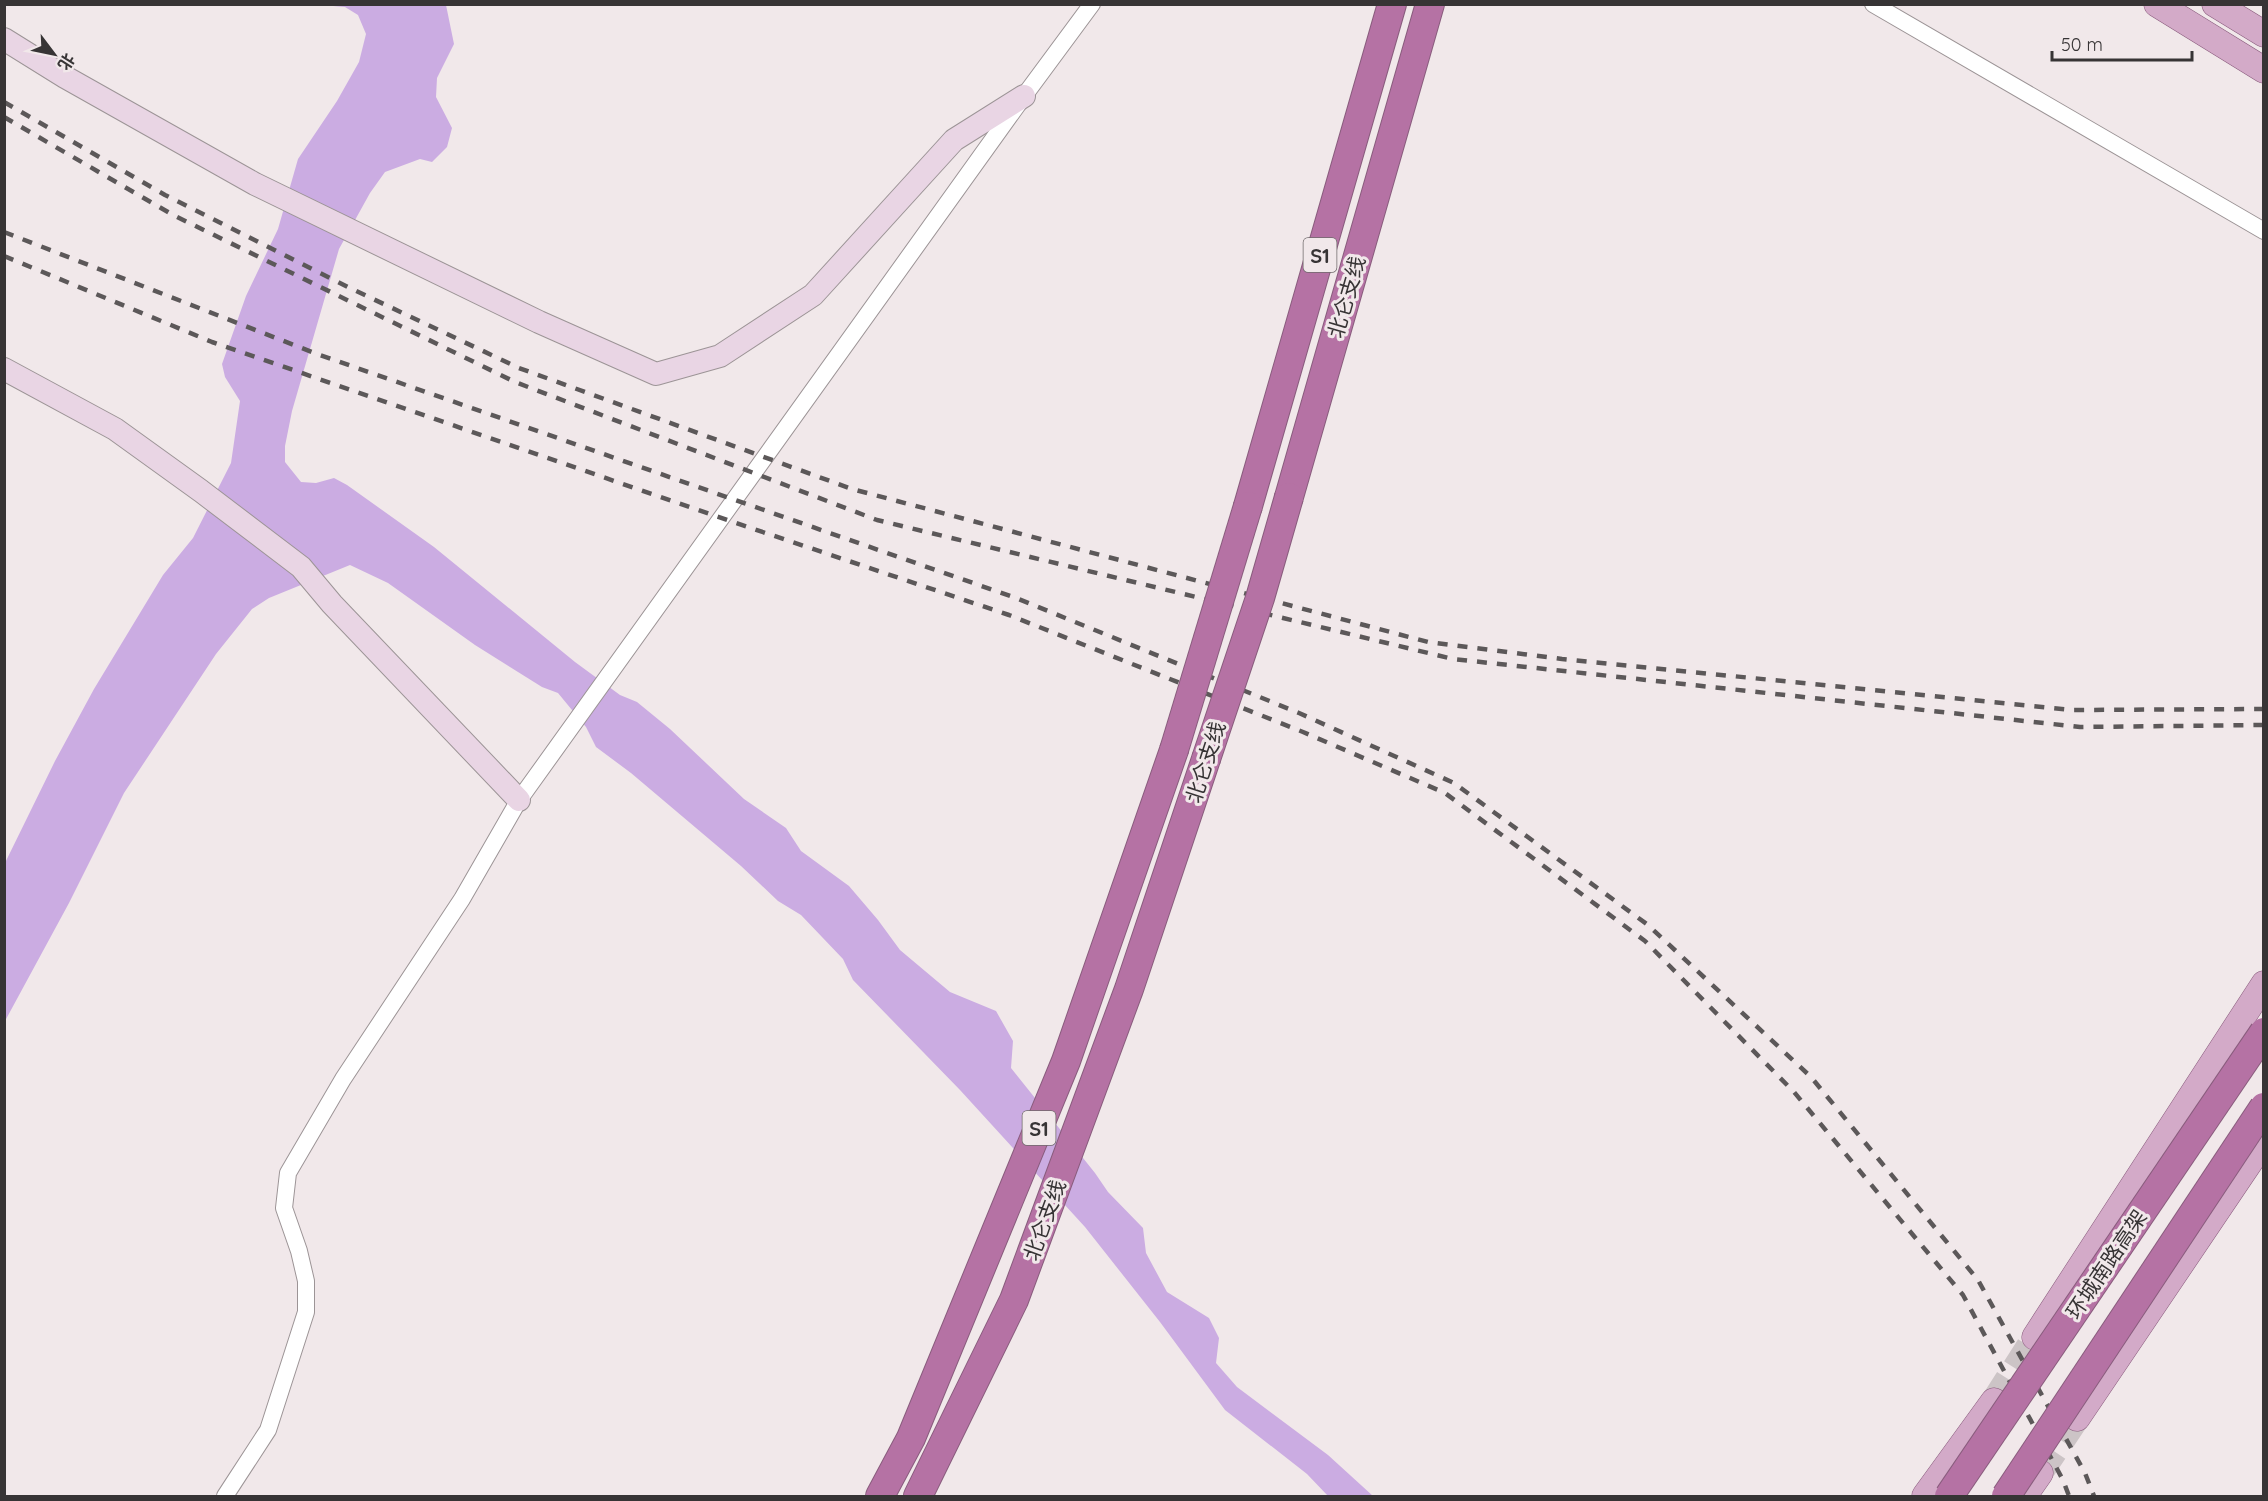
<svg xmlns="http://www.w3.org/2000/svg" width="2268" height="1501" viewBox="0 0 2268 1501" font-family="Quicksand,'Noto Sans SC',sans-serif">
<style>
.water{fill:#cbace2}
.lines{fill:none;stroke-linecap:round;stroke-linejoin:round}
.primary-tunnel{stroke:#ccc4c6;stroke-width:26;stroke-dasharray:26 13;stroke-linecap:butt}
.street-casing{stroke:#9c9496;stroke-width:18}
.secondary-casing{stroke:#9c9496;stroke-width:24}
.primary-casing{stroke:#895c7d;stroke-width:27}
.highway-casing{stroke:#895c7d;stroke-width:30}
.street{stroke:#fff;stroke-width:16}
.secondary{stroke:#e9d5e4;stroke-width:22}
.primary{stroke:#d3aac8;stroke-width:26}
.highway{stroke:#b572a4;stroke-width:28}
.rail{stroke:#5c5859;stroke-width:4.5;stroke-dasharray:10 10;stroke-linecap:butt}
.highway-bridge-casing{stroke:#895c7d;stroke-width:30;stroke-linecap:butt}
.highway-bridge{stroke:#b572a4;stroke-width:28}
.labels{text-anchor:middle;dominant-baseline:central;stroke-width:6;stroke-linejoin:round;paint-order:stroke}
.shield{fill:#f1e8ea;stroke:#6f6a6b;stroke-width:1.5}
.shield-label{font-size:20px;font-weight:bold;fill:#373435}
.street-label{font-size:21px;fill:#373435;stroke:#f1e8ea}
</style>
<rect width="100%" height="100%" fill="#f1e8ea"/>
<path class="water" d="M321,5h125l8,39 -17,34 -1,19 16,31 -5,19 -15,15 -12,-3 -35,13 -15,21 -31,56 -47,162 -7,35v16l16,20 15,1 18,-5 13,7 87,62 141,115 45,33 17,7 33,27 74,70 42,29 15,23 48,35 29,34 22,30 50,42 46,19 17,30 -2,27 84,105 13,19 35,36 3,25 21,39 42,26 10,20 -3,25 21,24 91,68 45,41h-45l-21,-22 -82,-64 -65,-88 -75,-95 -125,-137 -107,-110 -10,-21 -42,-44 -23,-14 -37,-35 -110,-93 -35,-26 -10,-20 -28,-34 -16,-6 -67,-42 -87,-62 -38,-18 -81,33 -17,11 -36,45 -92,139 -55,110 -64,118 -1,-156 51,-104 39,-72 69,-114 30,-37 38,-75 9,-62 -15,-24 -3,-13 24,-68 32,-67 20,-70 39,-58 22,-39 7,-28 -8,-19 -13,-8z"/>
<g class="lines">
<g class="primary-tunnel">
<path d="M1994,1401l41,-64"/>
<path d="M2040,1473l37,-55"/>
</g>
<g class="street-casing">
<g id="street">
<path d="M1873,4l391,227"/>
<path d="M225,1496l43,-66 38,-118v-31l-7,-30 -15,-43 4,-35 55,-94 119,-180 57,-99 505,-704 68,-92"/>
</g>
</g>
<g class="secondary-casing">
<g id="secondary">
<path d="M4,39l61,38 190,107 284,138 117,52 64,-18 93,-61 141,-155 70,-44"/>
<path d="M4,369l111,60 86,62 100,76 31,37 187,196"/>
</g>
</g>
<g class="primary-casing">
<g id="primary">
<path d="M2157,4l107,66"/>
<path d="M2215,4l49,30"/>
<path d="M2035,1337l229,-353"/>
<path d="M2077,1418l187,-277"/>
<path d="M1925,1496l69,-95"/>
<path d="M2024,1496l16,-23"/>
</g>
</g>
<g class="highway-casing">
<g id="highway">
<path d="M1289,497l141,-493"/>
<path d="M1248,506l144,-502"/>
<path d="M880,1496l31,-58 155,-377 108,-311"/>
<path d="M918,1496l96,-196 115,-311 77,-230"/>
</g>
</g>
<use href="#street" class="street"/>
<use href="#secondary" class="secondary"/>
<use href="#primary" class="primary"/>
<use href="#highway" class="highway"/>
<g class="rail">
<path d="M4,102l161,93 187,94 167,79 333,121 576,153 134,17 510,51 192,-1"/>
<path d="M4,117l169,98 342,167 362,138 576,139 627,68 184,-2"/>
<path d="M4,232l313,122 699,244 283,115 155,70 194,142 163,152 167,203 107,193 9,23"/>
<path d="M4,256l208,86 521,180 276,93 294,117 142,61 200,148 149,151 169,203 100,185 6,16"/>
</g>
<g class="highway-bridge-casing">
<g id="highway-bridge">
<path d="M1174,750l74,-244"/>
<path d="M1206,759l54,-161 29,-101"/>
<path d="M1949,1496l315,-464"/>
<path d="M2006,1496l258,-389"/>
</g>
</g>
<use href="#highway-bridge" class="highway-bridge"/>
</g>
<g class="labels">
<g class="shield">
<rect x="1303.5" y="238" width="33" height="34" rx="4.5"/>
<rect x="1022.5" y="1111" width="33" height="34" rx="4.5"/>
</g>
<g class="shield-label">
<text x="1320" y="255">S1</text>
<text x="1039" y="1128">S1</text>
</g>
<g class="street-label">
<text transform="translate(1346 297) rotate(-74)">北仑支线</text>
<text transform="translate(1205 762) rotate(-72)">北仑支线</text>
<text transform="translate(1044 1220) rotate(-70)">北仑支线</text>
<text transform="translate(2106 1264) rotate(-56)">环城南路高架</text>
</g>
</g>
<rect width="2268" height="1501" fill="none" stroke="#373435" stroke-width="12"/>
<g transform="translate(54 54) rotate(122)" stroke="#f1e8ea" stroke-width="4.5" paint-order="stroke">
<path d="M0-4.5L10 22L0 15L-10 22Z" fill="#373435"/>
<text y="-9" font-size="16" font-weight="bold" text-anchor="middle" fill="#373435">北</text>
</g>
<path d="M2052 51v9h140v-9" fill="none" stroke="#373435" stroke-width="3"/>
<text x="2061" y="51" font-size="18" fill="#373435" stroke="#f1e8ea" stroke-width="4.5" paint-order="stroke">50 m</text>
</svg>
